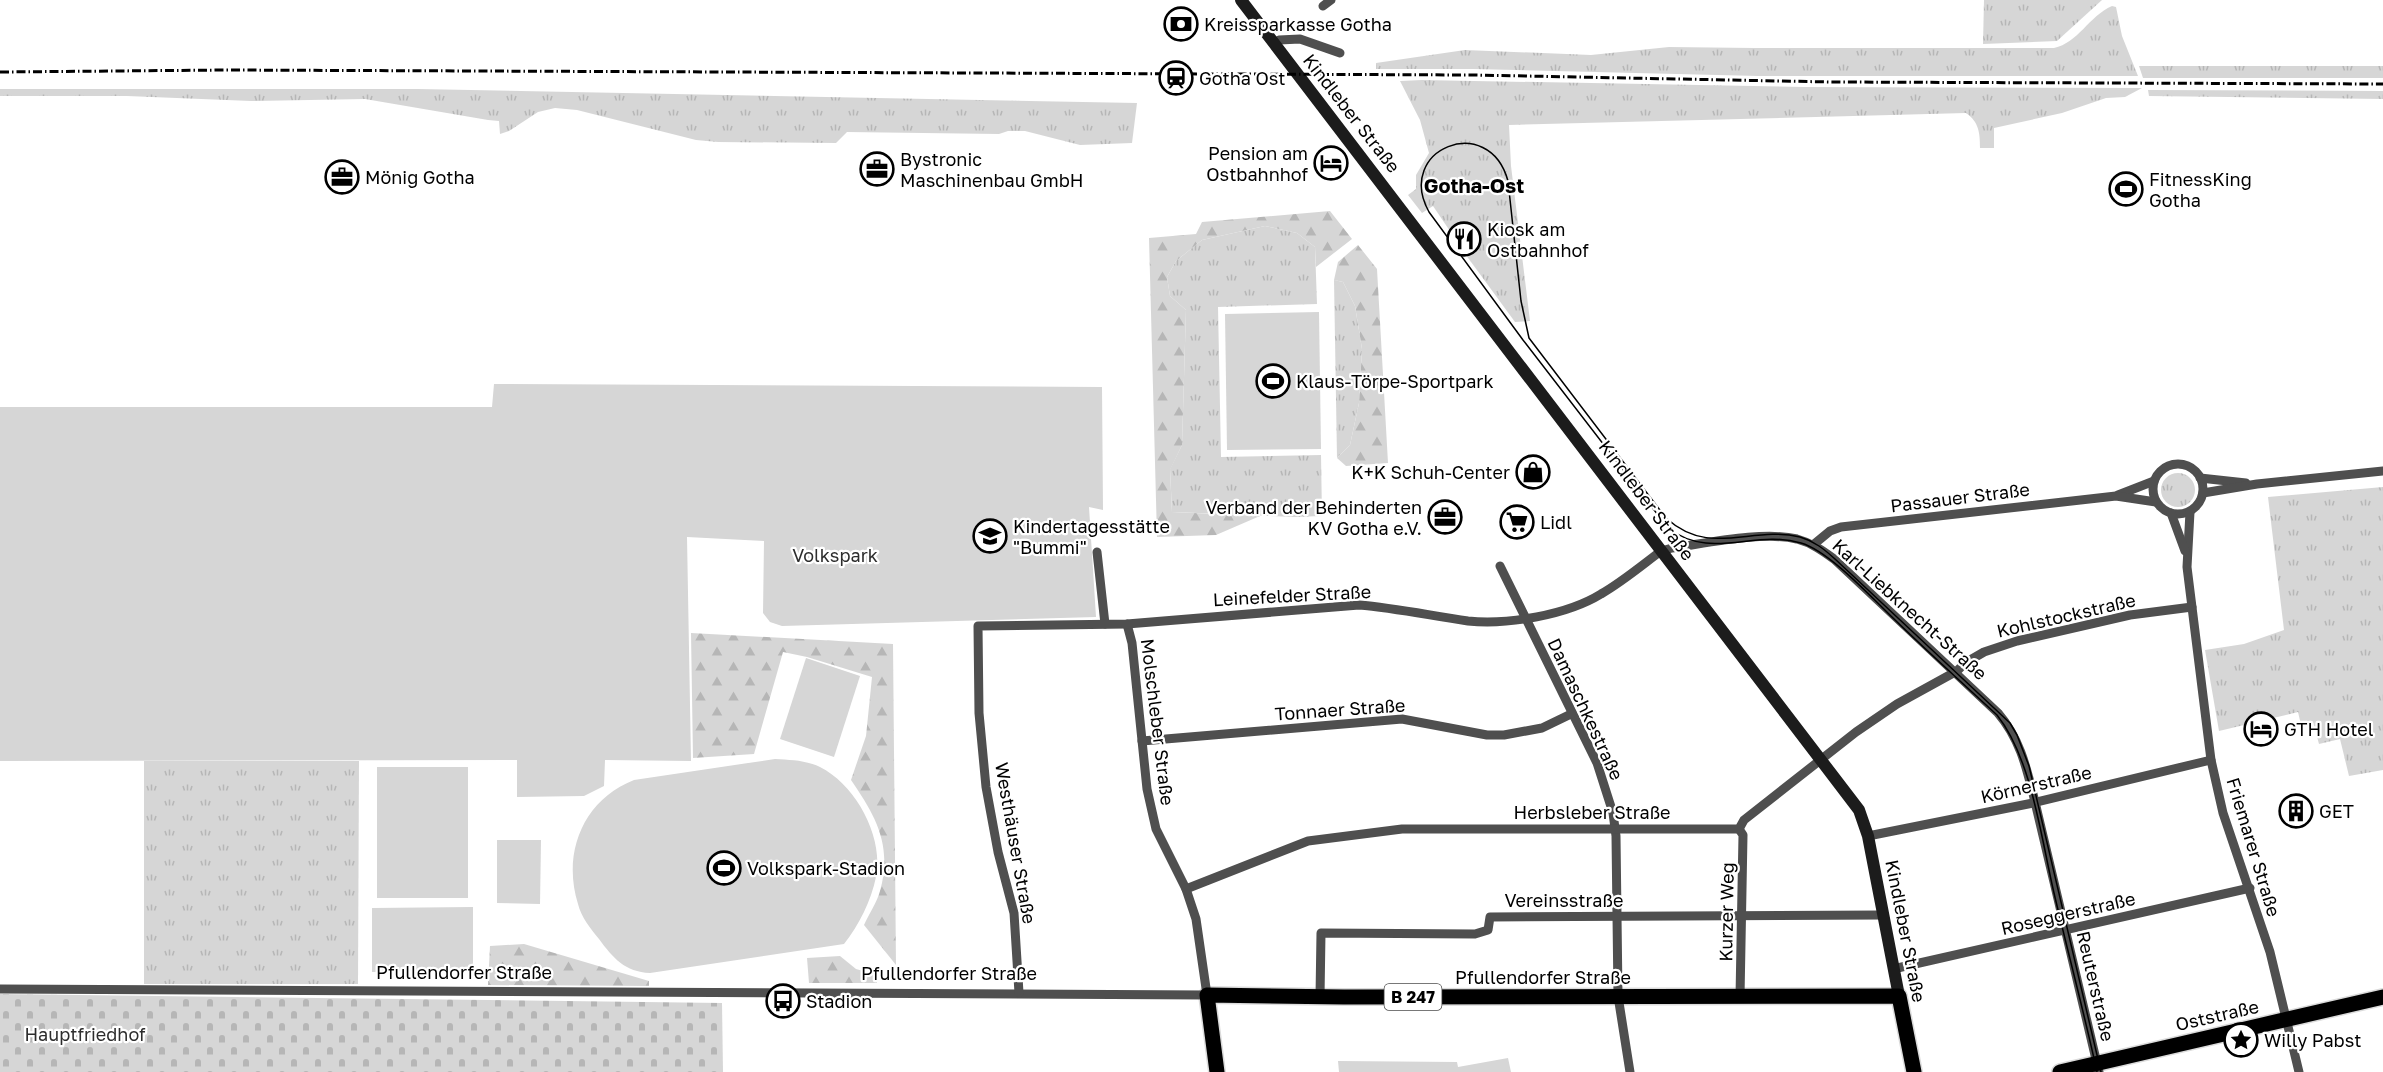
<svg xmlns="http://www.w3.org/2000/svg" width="2383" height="1072" viewBox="0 0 2383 1072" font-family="'Golos Text',sans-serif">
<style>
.grass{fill:url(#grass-tufts)}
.forest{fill:url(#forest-firs)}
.cemetery{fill:url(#cemetery-stones)}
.green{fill:#d6d6d6}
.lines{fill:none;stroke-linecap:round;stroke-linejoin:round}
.primary-casing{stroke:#dbdbdb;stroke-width:18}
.street{stroke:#4f4f4f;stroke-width:9}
.secondary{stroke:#1c1c1c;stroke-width:12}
.primary{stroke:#000;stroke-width:15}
.tram{stroke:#000;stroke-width:1.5}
.rail{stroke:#000;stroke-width:3;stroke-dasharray:9 3 1.5 3;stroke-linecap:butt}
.labels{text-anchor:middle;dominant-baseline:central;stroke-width:4.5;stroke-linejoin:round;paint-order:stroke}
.shield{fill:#fff;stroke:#4c4c4c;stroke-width:1.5}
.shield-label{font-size:16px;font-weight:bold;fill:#000}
.poi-label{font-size:18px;fill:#000;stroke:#fff;text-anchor:start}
.street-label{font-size:18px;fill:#000;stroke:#fff}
.park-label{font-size:18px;fill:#2d2d2d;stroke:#fff}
.neighbourhood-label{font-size:20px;font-weight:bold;fill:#000;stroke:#fff}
</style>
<defs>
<pattern id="grass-tufts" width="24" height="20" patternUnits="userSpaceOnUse" patternTransform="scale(1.5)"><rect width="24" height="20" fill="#d6d6d6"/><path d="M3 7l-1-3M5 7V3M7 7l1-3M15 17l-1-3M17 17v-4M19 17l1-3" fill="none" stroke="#b6b6b6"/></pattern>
<pattern id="forest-firs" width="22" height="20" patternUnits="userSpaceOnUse" patternTransform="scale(1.5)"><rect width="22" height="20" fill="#d6d6d6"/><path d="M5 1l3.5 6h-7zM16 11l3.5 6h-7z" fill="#b6b6b6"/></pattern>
<pattern id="cemetery-stones" width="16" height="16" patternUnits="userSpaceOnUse" patternTransform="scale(1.5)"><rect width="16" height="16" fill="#d6d6d6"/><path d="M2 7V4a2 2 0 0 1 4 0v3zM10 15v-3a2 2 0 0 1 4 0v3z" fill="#b6b6b6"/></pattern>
</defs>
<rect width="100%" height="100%" fill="#fff"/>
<g class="grass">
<path d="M1984,0h118l-45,41 -74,3z"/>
<path d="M2112,6l4,1 6,29 16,40h-380l-285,-7h-97v-6l89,-13 126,5 78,-8 85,1h300c24,-5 35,-32 58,-42z"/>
<path d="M2139,66h244v12h-240z"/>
<path d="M1422,80l382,7 338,1 -17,9 -19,1 -44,15 -68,15v20h-14c0,-15 -1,-26 -14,-35l-457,12 2,41 19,155 -15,1 -52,-71 9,-9 -9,-11 -9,6 -21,-31 -11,7 -14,-18 8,-6v-14l13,-22 -9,-33 -20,-39z"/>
<path d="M0,89h418l719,14 -5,40 -52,2 -55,-14h-17l-9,3 -152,-2 -11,11 -118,-1 -22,-2 -119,-30 -22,-2 -17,4 -29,19 -9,3 -1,-13 -11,-1 -123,-21 -114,2 -124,-5h-127z"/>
<path d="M2148,90l235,1v8l-234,-3z"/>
<path d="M1265,226l32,7 18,14 2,57 -99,3 3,150 100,-2 1,61 -28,1 -122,-5 -2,-43 12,-24 4,-135 -16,-14 -3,-19 9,-16 26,-21z"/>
<path d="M1334,280l9,2 12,24 7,43 -3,54 -9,42 -13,13z"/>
<circle cx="2178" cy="490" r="17"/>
<path d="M2383,487v283l-34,6 -9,-37 -21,5 -6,-22 -12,3 -3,-13 -79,19 -14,-81 39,-6 40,-14 -16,-133z"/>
<path d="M144,761h215l-1,223h-214z"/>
</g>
<g class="forest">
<path d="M1330,211l22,28 -36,28 -1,-20 -18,-14 -32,-7 -63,14 -26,21 -9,16 3,19 16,14 -4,135 -12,25 2,42 88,4 -44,19 -59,2 -8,-299 47,-4 6,-12z"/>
<path d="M1358,245l19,24 11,194 -42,3 -9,-8 13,-13 9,-42 3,-54 -7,-43 -12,-24 -9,-2 4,-18z"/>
<path d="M691,633l202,11 3,321 -32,-40c5,-11 13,-23 16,-34 13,-46 -5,-76 -29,-111l15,-44 6,-59 -65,-20 -24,-5 -29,102 -61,4z"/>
<path d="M524,944l125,37v5l-161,-1 2,-39z"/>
<path d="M840,956l16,13 21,6v8h-68l-2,-25z"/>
</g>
<path class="cemetery" d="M0,994l722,9 1,69h-723z"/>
<g class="green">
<path d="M1319,312l2,137 -94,1 -2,-136z"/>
<path d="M494,384l608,3 1,123 -14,-3 7,110 -314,9 -12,-4 -7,-9 1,-72 -77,-4 4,224 -86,-1 -1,26 -20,10 -67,1v-37l-517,1v-354h492z"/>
<path d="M806,658l54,18 -26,81 -54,-18z"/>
<path d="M775,759c16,1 30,1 45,8 36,18 64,70 56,110 -5,24 -17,48 -32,67l-194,29c-25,-1 -37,-15 -51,-34 -8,-10 -18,-22 -21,-35 -16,-51 5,-104 56,-124z"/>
<rect x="377" y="767" width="91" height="131"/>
<path d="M497,840h44l-1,64 -43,-1z"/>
<path d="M473,907v63l-101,2v-64z"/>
<path d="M1508,1058l3,14h-172l-1,-11 119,1 1,5z"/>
</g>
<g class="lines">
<g class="primary-casing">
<g id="primary">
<path d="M1217,1072l-10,-77 137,2 555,-1 15,76"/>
<path d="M2060,1072l323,-75"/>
</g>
</g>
<g class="street">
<path d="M1323,6l8,-6"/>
<path d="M1279,40l21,-1 40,14"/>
<circle cx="2178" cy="489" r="25"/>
<path d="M2200,478l46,5"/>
<path d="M2203,493l54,-9 126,-13"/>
<path d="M2118,495l36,-14"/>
<path d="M2190,512l-3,55 24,193 12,53 47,139 29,120"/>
<path d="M2171,513l14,38"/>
<path d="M1813,545l17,-14 11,-4 275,-31 40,6"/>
<path d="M1097,552l8,72"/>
<path d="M1500,566l97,197 16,50 3,23 2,160 12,76"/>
<path d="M1142,741l260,-22 85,16h17l38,-7 29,-14"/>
<path d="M1739,829l4,6 -3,162"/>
<path d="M1868,836l165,-33 178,-43"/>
<path d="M1186,889l122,-48 94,-12h337l5,-9 112,-88 41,-28 60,-33 8,-8 19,-11 33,-11 113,-26 62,-8"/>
<path d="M1893,969l357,-81"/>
<path d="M0,989l1207,6 -11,-76 -10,-30 -30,-60 -9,-40 -15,-146 -5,-19"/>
<path d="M1019,993l-5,-80 -16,-61 -12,-65 -7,-74 -1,-87 149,-2 232,-19c37,3 73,11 109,16 40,4 99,-6 133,-27 21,-12 40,-28 60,-43l11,-3c36,-5 91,-17 125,-9 15,4 26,12 37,20l164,154c23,27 29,57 37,89l64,270"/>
<path d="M1320,997l1,-64 154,1 13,-4 2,-13 392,-2"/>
</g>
<path class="secondary" d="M1241,0l618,810 9,26 31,160"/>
<use href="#primary" class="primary"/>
<path class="tram" d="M2097,1072c-13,-60 -29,-119 -43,-179 -13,-55 -22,-134 -57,-178 -35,-32 -70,-64 -104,-97 -22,-21 -64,-67 -92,-75 -47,-14 -90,18 -133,-15l-145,-188 -94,-128c-35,-63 60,-101 79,-31l13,120 8,37 137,180c44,40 85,7 134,19 14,4 24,12 35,22l175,164 7,12 12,31 72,306"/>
<path class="rail" d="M0,72l228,-2 1246,5 357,7 552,2"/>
</g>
<defs>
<g id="bank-ring" transform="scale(1.725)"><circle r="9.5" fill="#fff" stroke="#000" stroke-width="1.5"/><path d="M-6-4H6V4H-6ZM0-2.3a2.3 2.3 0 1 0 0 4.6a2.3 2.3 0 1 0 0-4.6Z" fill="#000"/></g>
<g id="station-ring" transform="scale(1.725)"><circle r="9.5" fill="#fff" stroke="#000" stroke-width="1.5"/><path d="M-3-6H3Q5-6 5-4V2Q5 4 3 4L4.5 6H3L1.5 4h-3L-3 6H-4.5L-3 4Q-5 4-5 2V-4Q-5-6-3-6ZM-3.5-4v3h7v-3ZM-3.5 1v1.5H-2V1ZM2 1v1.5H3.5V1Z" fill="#000"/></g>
<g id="hotel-ring" transform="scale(1.725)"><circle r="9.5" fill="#fff" stroke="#000" stroke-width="1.5"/><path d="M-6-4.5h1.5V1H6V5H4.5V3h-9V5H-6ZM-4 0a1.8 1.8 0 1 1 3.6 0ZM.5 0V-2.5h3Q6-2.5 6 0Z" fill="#000"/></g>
<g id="office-ring" transform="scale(1.725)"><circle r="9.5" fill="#fff" stroke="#000" stroke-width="1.5"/><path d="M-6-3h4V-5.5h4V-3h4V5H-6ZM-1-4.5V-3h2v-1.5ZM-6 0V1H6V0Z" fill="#000"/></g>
<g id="stadium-ring" transform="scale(1.725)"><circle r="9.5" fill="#fff" stroke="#000" stroke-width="1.5"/><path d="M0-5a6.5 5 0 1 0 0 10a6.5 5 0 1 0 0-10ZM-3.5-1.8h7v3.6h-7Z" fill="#000"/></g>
<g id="restaurant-ring" transform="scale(1.725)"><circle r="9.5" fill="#fff" stroke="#000" stroke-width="1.5"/><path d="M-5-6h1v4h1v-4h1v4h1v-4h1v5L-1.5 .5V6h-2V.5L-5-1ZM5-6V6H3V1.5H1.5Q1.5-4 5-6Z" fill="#000"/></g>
<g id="shop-ring" transform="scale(1.725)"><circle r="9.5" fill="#fff" stroke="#000" stroke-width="1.5"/><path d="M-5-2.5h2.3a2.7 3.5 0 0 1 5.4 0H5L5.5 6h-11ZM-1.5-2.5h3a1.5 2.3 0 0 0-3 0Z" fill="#000"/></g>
<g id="supermarket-ring" transform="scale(1.725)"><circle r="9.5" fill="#fff" stroke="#000" stroke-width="1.5"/><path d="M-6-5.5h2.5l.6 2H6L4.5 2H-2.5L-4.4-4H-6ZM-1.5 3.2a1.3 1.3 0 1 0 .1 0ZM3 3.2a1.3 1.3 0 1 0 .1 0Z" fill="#000"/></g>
<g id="school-ring" transform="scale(1.725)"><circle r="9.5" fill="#fff" stroke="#000" stroke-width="1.5"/><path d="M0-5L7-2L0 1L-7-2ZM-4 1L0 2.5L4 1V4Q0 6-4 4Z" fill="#000"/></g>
<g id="building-ring" transform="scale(1.725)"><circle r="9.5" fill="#fff" stroke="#000" stroke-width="1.5"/><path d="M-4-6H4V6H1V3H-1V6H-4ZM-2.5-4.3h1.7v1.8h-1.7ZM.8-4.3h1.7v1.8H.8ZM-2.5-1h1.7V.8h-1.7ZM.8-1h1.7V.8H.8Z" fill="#000"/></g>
<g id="bus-ring" transform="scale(1.725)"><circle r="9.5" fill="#fff" stroke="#000" stroke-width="1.5"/><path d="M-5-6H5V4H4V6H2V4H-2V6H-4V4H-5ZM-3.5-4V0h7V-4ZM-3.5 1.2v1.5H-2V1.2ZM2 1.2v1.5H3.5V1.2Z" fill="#000"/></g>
<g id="sight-ring" transform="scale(1.725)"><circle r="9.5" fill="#fff" stroke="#000" stroke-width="1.5"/><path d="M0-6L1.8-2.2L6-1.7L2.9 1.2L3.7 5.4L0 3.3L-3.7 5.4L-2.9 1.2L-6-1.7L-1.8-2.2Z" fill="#000"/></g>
</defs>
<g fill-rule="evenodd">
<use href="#bank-ring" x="1181" y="24"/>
<use href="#station-ring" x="1176" y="78"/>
<use href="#hotel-ring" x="1331" y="163"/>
<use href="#office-ring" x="877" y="169"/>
<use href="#office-ring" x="342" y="177"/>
<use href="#stadium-ring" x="2126" y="189"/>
<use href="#restaurant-ring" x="1464" y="239"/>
<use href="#stadium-ring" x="1273" y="381"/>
<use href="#shop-ring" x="1533" y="472"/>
<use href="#office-ring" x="1445" y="517"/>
<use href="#supermarket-ring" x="1517" y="522"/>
<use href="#school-ring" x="990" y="536"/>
<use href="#hotel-ring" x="2261" y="729"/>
<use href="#building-ring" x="2296" y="811"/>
<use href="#stadium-ring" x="724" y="868"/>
<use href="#bus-ring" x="783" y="1001"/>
<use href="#sight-ring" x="2241" y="1040"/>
</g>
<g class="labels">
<rect class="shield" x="1384.5" y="984" width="57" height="26" rx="4.5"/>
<g class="shield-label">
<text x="1413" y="997">B 247</text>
</g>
<g class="poi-label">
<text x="1204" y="24">Kreissparkasse Gotha</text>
<text x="1199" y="78">Gotha Ost</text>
<text x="1308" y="153" text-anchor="end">Pension am<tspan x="1308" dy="21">Ostbahnhof</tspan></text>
<text x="900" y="159">Bystronic<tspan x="900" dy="21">Maschinenbau GmbH</tspan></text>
<text x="365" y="177">Mönig Gotha</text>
<text x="2149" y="179">FitnessKing<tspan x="2149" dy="21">Gotha</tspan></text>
<text x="1487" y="229">Kiosk am<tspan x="1487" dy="21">Ostbahnhof</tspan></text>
<text x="1296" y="381">Klaus-Törpe-Sportpark</text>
<text x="1510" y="472" text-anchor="end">K+K Schuh-Center</text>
<text x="1422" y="507" text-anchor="end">Verband der Behinderten<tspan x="1422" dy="21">KV Gotha e.V.</tspan></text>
<text x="1540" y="522">Lidl</text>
<text x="1013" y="526">Kindertagesstätte<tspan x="1013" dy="21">"Bummi"</tspan></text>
<text x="2284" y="729">GTH Hotel</text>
<text x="2319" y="811">GET</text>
<text x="747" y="868">Volkspark-Stadion</text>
<text x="806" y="1001">Stadion</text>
<text x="2264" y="1040">Willy Pabst</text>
</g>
<g class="street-label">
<text transform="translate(1352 113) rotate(52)">Kindleber Straße</text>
<text transform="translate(1960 497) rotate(-7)">Passauer Straße</text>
<text transform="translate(1647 500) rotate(53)">Kindleber Straße</text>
<text transform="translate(1292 595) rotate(-3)">Leinefelder Straße</text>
<text transform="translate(1910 609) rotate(42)">Karl-Liebknecht-Straße</text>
<text transform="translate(2066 615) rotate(-13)">Kohlstockstraße</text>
<text transform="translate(1340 709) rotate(-4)">Tonnaer Straße</text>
<text transform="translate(1586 709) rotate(65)">Damaschkestraße</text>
<text transform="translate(1158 722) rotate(83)">Molschleber Straße</text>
<text transform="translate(2036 784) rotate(-13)">Körnerstraße</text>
<text x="1592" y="812">Herbsleber Straße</text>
<text transform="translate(1016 843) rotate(80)">Westhäuser Straße</text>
<text transform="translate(2254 847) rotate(73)">Friemarer Straße</text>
<text x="1564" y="900">Vereinsstraße</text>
<text transform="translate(1726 912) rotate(-89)">Kurzer Weg</text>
<text transform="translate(2068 913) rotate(-13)">Roseggerstraße</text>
<text transform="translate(1906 931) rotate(79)">Kindleber Straße</text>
<text x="464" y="972">Pfullendorfer Straße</text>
<text x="949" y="973">Pfullendorfer Straße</text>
<text x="1543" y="977">Pfullendorfer Straße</text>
<text transform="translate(2096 986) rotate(77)">Reuterstraße</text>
<text transform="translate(2217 1015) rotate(-13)">Oststraße</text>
</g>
<g class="park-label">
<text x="835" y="555">Volkspark</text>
<text x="85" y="1034">Hauptfriedhof</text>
</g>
<g class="neighbourhood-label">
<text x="1474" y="185">Gotha-Ost</text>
</g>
</g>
</svg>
